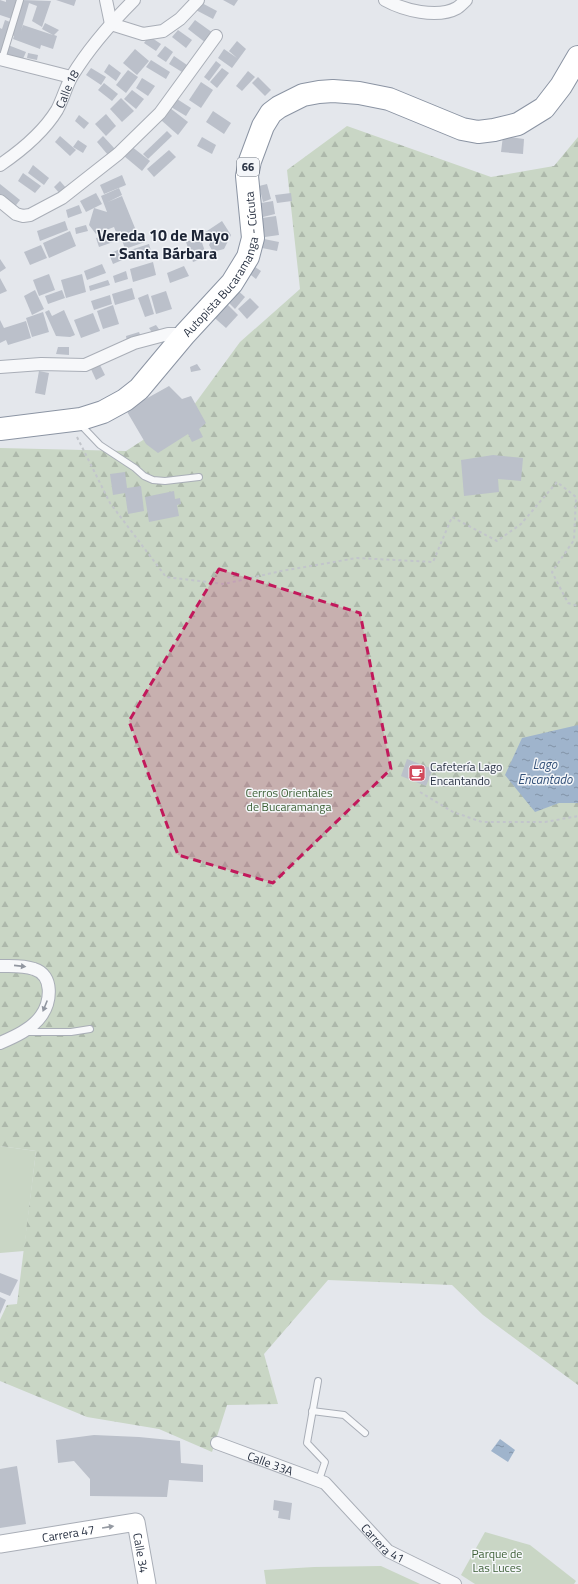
<svg xmlns="http://www.w3.org/2000/svg" width="578" height="1584" viewBox="0 0 578 1584" font-family="'Titillium Web',sans-serif">
<style>
.green{fill:#c9d6c5}
.forest{fill:url(#forest-firs)}
.water{fill:url(#water-ripples)}
.building{fill:#bbc0ca}
.lines{fill:none;stroke-linecap:round;stroke-linejoin:round}
.lane-casing{stroke:#a9aeb7;stroke-width:8}
.street-casing{stroke:#a9aeb7;stroke-width:14}
.secondary-casing{stroke:#a9aeb7;stroke-width:19}
.highway-casing{stroke:#8b94a3;stroke-width:24}
.path{stroke:#c2c5cb;stroke-width:2;stroke-dasharray:3 3;stroke-linecap:butt}
.lane{stroke:#f7f8fa;stroke-width:6}
.street{stroke:#f7f8fa;stroke-width:12}
.secondary{stroke:#fff;stroke-width:17}
.highway{stroke:#fff;stroke-width:22}
.oneway{fill:#9196a0}
.oneway2{fill:#959aa2}
.marked{fill:#c2185b;fill-opacity:0.2;stroke:#c2185b;stroke-width:3;stroke-dasharray:8 5;stroke-linejoin:round}
.labels{text-anchor:middle;dominant-baseline:central;stroke-width:3;stroke-linejoin:round;paint-order:stroke}
.shield{fill:#f4f6f9;stroke:#676e7b;stroke-width:1}
.shield-label{font-size:11px;font-weight:bold;fill:#2b3445}
.street-label{font-size:12px;fill:#2b3445;stroke:#f4f6f9}
.poi-label{font-size:12px;fill:#2b3445;stroke:#f4f6f9;text-anchor:start}
.park-label{font-size:12px;fill:#3f6138;stroke:#f4f6f9}
.water-label{font-size:13px;font-style:italic;fill:#34527a;stroke:#f4f6f9}
.district-label{font-size:16px;font-weight:bold;fill:#1d2536;stroke:#f4f6f9}
</style>
<defs>
<pattern id="forest-firs" width="22" height="20" patternUnits="userSpaceOnUse"><rect width="22" height="20" fill="#c9d6c5"/><path d="M5 1l3.5 6h-7zM16 11l3.5 6h-7z" fill="#adb8ab"/></pattern>
<pattern id="water-ripples" width="26" height="14" patternUnits="userSpaceOnUse"><rect width="26" height="14" fill="#9fb4cc"/><path d="M2 4q2-2 4 0t4 0M15 11q2-2 4 0t4 0" fill="none" stroke="#8293a7"/></pattern>
</defs>
<rect width="100%" height="100%" fill="#e4e7ec"/>
<g class="green">
<path d="M0,1146l36,5 -12,100 -24,2z"/>
<path d="M485,1532l45,13 46,36 -2,3h-99l-14,-9z"/>
<path d="M381,1566l39,18h-154l-2,-14 50,-3z"/>
</g>
<path class="forest" d="M347,126l144,51 63,-11 24,-29v1248l-95,-70 -31,-30 -124,-5 -64,74 14,50 -51,1 -15,47 -53,-23 -72,-12 -87,-36v-61l7,-15 10,-1 19,-153 -36,-5v-698l126,3 65,-42 49,-67 60,-53 -13,-119z"/>
<g class="water">
<path d="M578,725v78h-19l-24,9 -30,-37 17,-37z"/>
<path d="M500,1439l15,11 -7,12 -17,-11z"/>
</g>
<g class="building">
<path d="M0,0l6,2v-2h12l-6,19 -12,-4z"/>
<path d="M21,0l30,1 -9,26 -10,-6 5,-15 -8,-3 -8,28 2,-6 30,10 -11,-6 3,-6 14,7 -5,5 3,1 -4,13 -12,-4 -1,4 -27,-10 1,-3 -2,-1z"/>
<path d="M56,0h20l-2,6z"/>
<path d="M223,0h15l-4,6z"/>
<path d="M198,1l19,10 -4,8 -19,-10z"/>
<path d="M5,20l5,2 -9,30 -1,-1v-23l2,1z"/>
<path d="M195,20l18,13 -7,10 -18,-14z"/>
<path d="M178,30l14,10 -6,8 -14,-11z"/>
<path d="M149,36l12,8 -5,7 -12,-8z"/>
<path d="M237,41l9,8 -14,19 -14,-10 6,-9 13,9 -8,-7z"/>
<path d="M8,45l18,7 -4,9 -16,-8z"/>
<path d="M165,46l8,6 -7,10 -9,-6z"/>
<path d="M135,49l14,12 -12,14 -14,-12z"/>
<path d="M28,53l10,2 -1,5 -10,-2z"/>
<path d="M174,56l13,9 -5,7 -13,-8z"/>
<path d="M151,60l19,12 -4,7 -20,-12z"/>
<path d="M216,61l5,4 -12,16 -5,-4z"/>
<path d="M109,64l12,9 -5,8 -12,-9z"/>
<path d="M91,68l15,9 -5,8 -15,-10z"/>
<path d="M222,68l7,5 -12,15 -7,-6z"/>
<path d="M128,70l10,7 -12,16 -10,-8z"/>
<path d="M248,71l7,6 -13,14 -6,-5z"/>
<path d="M258,77l13,13 -6,6 -13,-13z"/>
<path d="M142,78l13,8 -7,10 -12,-8z"/>
<path d="M201,82l12,8 -12,18 -12,-8z"/>
<path d="M104,83l14,11 -6,7 -14,-11z"/>
<path d="M132,90l12,9 -8,10 -12,-10z"/>
<path d="M121,98l13,13 -12,11 -12,-13z"/>
<path d="M177,99l14,9 -5,8 -15,-9z"/>
<path d="M170,108l18,14 -10,13 -17,-15z"/>
<path d="M213,111l18,12 -7,11 -18,-12z"/>
<path d="M106,114l10,12 -10,10 -11,-12z"/>
<path d="M79,115l10,8 -5,6 -9,-8z"/>
<path d="M167,131l5,5 -24,23 -5,-5z"/>
<path d="M60,136l16,14 -6,6 -15,-14z"/>
<path d="M103,136l12,13 -7,6 -11,-13z"/>
<path d="M503,136l21,3 -1,15 -22,-2z"/>
<path d="M202,137l14,8 -4,9 -15,-8z"/>
<path d="M78,140l9,6 -4,7 -10,-6z"/>
<path d="M131,146l19,15 -8,10 -18,-15z"/>
<path d="M169,150l7,7 -22,20 -7,-8z"/>
<path d="M33,165l16,13 -5,7 -16,-12z"/>
<path d="M23,173l18,13 -6,7 -17,-12z"/>
<path d="M122,175l4,10 -22,9 -4,-9z"/>
<path d="M60,181l7,8 -6,6 -7,-8z"/>
<path d="M0,184l20,16 -7,9 -13,-10z"/>
<path d="M267,184l4,15 -8,3 -4,-16z"/>
<path d="M119,188l3,7 -14,7 14,-6 15,37 -18,7 -5,-13 -18,7 -7,-9 5,-17 13,4 -6,-16z"/>
<path d="M96,193l6,11 -16,8 -6,-11z"/>
<path d="M291,193l1,8 -15,2 -2,-8z"/>
<path d="M273,201l2,13 -12,3 -2,-14z"/>
<path d="M79,205l3,8 -14,5 -2,-8z"/>
<path d="M276,216l3,19 -14,2 -3,-19z"/>
<path d="M65,221l3,9 -28,11 -3,-10z"/>
<path d="M222,221l9,14 -7,14 -11,3 -4,-7 4,-8 -9,-4z"/>
<path d="M86,225l2,6 -12,3 -1,-6z"/>
<path d="M70,231l6,15 -27,12 -6,-15z"/>
<path d="M113,233l3,8 -17,6 -3,-9z"/>
<path d="M142,233l3,9 -20,7 -3,-9z"/>
<path d="M200,237l7,20 -14,5 -7,-20z"/>
<path d="M264,239l15,3 -2,9 -15,-3z"/>
<path d="M149,244l2,7 -21,8 -3,-8z"/>
<path d="M41,245l6,13 -17,7 -6,-13z"/>
<path d="M122,248l5,10 -14,6 -4,-10z"/>
<path d="M0,259l6,9 -6,4z"/>
<path d="M153,262l3,13 -23,7 -3,-13z"/>
<path d="M102,264l4,9 -19,7 -3,-9z"/>
<path d="M252,265l9,6 -5,8 -9,-7z"/>
<path d="M184,266l5,10 -19,7 -3,-10z"/>
<path d="M126,271l2,8 -13,4 -2,-7z"/>
<path d="M49,274l6,16 -16,6 -6,-16z"/>
<path d="M82,274l4,18 -20,6 -5,-18z"/>
<path d="M0,278l7,13 -7,3z"/>
<path d="M108,280l2,5 -20,6 -1,-5z"/>
<path d="M234,287l11,10 -10,12 -11,-11z"/>
<path d="M132,288l3,11 -20,6 -3,-11z"/>
<path d="M35,290l9,19 -12,6 -8,-19z"/>
<path d="M62,290l3,8 -17,6 -3,-8z"/>
<path d="M166,291l6,18 -16,5 -5,-18z"/>
<path d="M148,294l6,20 -9,3 -7,-19z"/>
<path d="M110,295l2,9 -18,6 -3,-9z"/>
<path d="M250,298l9,9 -12,12 -9,-10z"/>
<path d="M222,299l16,16 -12,13 -17,-15z"/>
<path d="M113,305l6,19 -16,5 -6,-18z"/>
<path d="M49,310l3,6 12,-6 11,25 -5,2 -14,-1 -11,-24z"/>
<path d="M43,312l6,20 -17,5 -6,-19z"/>
<path d="M93,313l7,18 -19,7 -7,-18z"/>
<path d="M0,320l4,8 22,-7 5,17 -23,7 -2,-5 -6,3z"/>
<path d="M156,325l5,7 -6,5 -6,-9z"/>
<path d="M139,332l2,5 -14,5 -1,-6z"/>
<path d="M58,347h11v8l-13,-1z"/>
<path d="M99,363l6,12 -9,5 -6,-13z"/>
<path d="M197,364l4,6 -10,2 -1,-5z"/>
<path d="M39,371l10,2 -4,22 -10,-2z"/>
<path d="M169,386l13,13 9,-3 15,27 -7,6 4,8 -11,5 -4,-8 -30,19 -12,-9 -20,-34z"/>
<path d="M493,455l30,3 -2,23 -23,-2 1,13 -35,4 -3,-36z"/>
<path d="M125,472l2,16 14,-2 3,25 -16,3 -3,-21 -12,2 -3,-21z"/>
<path d="M174,491l1,8 5,-1 1,6 -4,1 2,11 -30,6 -4,-25z"/>
<path d="M407,759l26,10 -7,17 -25,-10z"/>
<path d="M0,1273l18,7 -8,16 -10,-4z"/>
<path d="M0,1297l6,3 -6,14z"/>
<path d="M94,1435l45,2 41,4 1,22 22,2v17l-34,-2 -2,17 -77,-1v-17l-16,-18 -16,2 -2,-23z"/>
<path d="M17,1466l9,58 -26,4v-59z"/>
<path d="M274,1500l18,3 -2,17 -12,-2 1,-7 -6,-1z"/>
</g>
<g class="lines">
<g class="lane-casing">
<g id="lane">
<path d="M2,59l18,-59"/>
<path d="M80,424l20,21 35,23 9,8 9,4 12,1 34,-4"/>
<path d="M26,1032h45l19,-3"/>
<path d="M318,1381l-11,62 18,19 -6,18"/>
<path d="M312,1411l32,4 21,18"/>
</g>
</g>
<g class="street-casing">
<g id="street">
<path d="M106,0l5,24"/>
<path d="M385,0c18,10 52,19 72,8 3,-2 6,-5 9,-8"/>
<path d="M111,24l32,10 20,-3 17,-12 18,-19"/>
<path d="M0,59l71,18"/>
<path id="s1" d="M0,165c22,-15 43,-32 57,-55 6,-11 9,-24 15,-34 17,-28 39,-53 62,-76"/>
<path d="M0,201l16,13 7,2 7,-1 32,-17 56,-44 42,-41 56,-77"/>
<path d="M0,367l41,-3 44,1 49,-22 34,-9h17"/>
<path d="M0,966c11,0 23,-1 34,3 20,6 17,33 7,47 -9,13 -27,21 -41,27"/>
<path id="s2" d="M217,1443l108,40 63,68 67,33"/>
</g>
</g>
<g class="secondary-casing">
<g id="secondary">
<path id="s3" d="M0,1544l136,-22 11,62"/>
</g>
</g>
<g class="highway-casing">
<g id="highway">
<path id="s4" d="M0,429l81,-10 22,-7 22,-12 14,-11 46,-55 47,-51 16,-26 5,-19 -6,-62 3,-15 13,-35 8,-13 8,-6 24,-12 16,-3 14,-1 26,2 30,6 73,30 16,3 16,-2 24,-6 26,-16 17,-22 17,-29"/>
</g>
</g>
<g class="path">
<path d="M77,437l33,66 56,74 58,7 57,-13 76,-13 76,4 19,-45 45,24 24,-17 36,-42 19,15 -2,43 -22,32 16,31 10,3"/>
<path d="M420,792l33,20 29,10h63l33,-6"/>
</g>
<use href="#lane" class="lane"/>
<use href="#street" class="street"/>
<use href="#secondary" class="secondary"/>
<use href="#highway" class="highway"/>
</g>
<defs><path id="oneway-solid" d="M-6-.8H1V-3.2L6.5 0L1 3.2V.8H-6Z"/></defs>
<g class="oneway">
<use href="#oneway-solid" transform="translate(20 966) rotate(6)"/>
<use href="#oneway-solid" transform="translate(45 1006) rotate(112)"/>
</g>
<use class="oneway2" href="#oneway-solid" transform="translate(108 1527) rotate(-9)"/>
<path class="marked" d="M219,569l141,44 31,156 -118,114 -95,-28 -49,-134z"/>
<defs>
<g id="cafe-square" transform="scale(0.9)"><rect x="-9" y="-9" width="18" height="18" rx="4" fill="#d1495b" stroke="#f4f6f9"/><path d="M-5.5-4.5H6V0H3Q3 3.5 0 3.5H-2.5Q-5.5 3.5-5.5 0ZM3-3.2v2h1.7v-2ZM-6 4.5H4V6H-6Z" fill="#fff"/></g>
</defs>
<g fill-rule="evenodd">
<use href="#cafe-square" x="417" y="773"/>
</g>
<g class="labels">
<rect class="shield" x="237" y="158" width="22" height="18" rx="3"/>
<g class="shield-label">
<text x="248" y="167">66</text>
</g>
<g class="street-label">
<text stroke="none"><textPath href="#s1" startOffset="103">Calle 18</textPath></text>
<text stroke="none"><textPath href="#s4" startOffset="302">Autopista Bucaramanga - Cúcuta</textPath></text>
<text stroke="none"><textPath href="#s2" startOffset="57">Calle 33A</textPath></text>
<text stroke="none"><textPath href="#s3" startOffset="69">Carrera 47</textPath></text>
<text stroke="none"><textPath href="#s2" startOffset="199">Carrera 41</textPath></text>
<text stroke="none"><textPath href="#s3" startOffset="169">Calle 34</textPath></text>
</g>
<g class="poi-label">
<text x="430" y="766">Cafetería Lago<tspan x="430" dy="14">Encantando</tspan></text>
</g>
<g class="park-label">
<text x="289" y="792">Cerros Orientales<tspan x="289" dy="14">de Bucaramanga</tspan></text>
<text x="497" y="1553">Parque de<tspan x="497" dy="14">Las Luces</tspan></text>
</g>
<g class="water-label">
<text x="545" y="764">Lago<tspan x="545" dy="15">Encantado</tspan></text>
</g>
<g class="district-label">
<text x="163" y="235">Vereda 10 de Mayo<tspan x="163" dy="18">- Santa Bárbara</tspan></text>
</g>
</g>
</svg>
